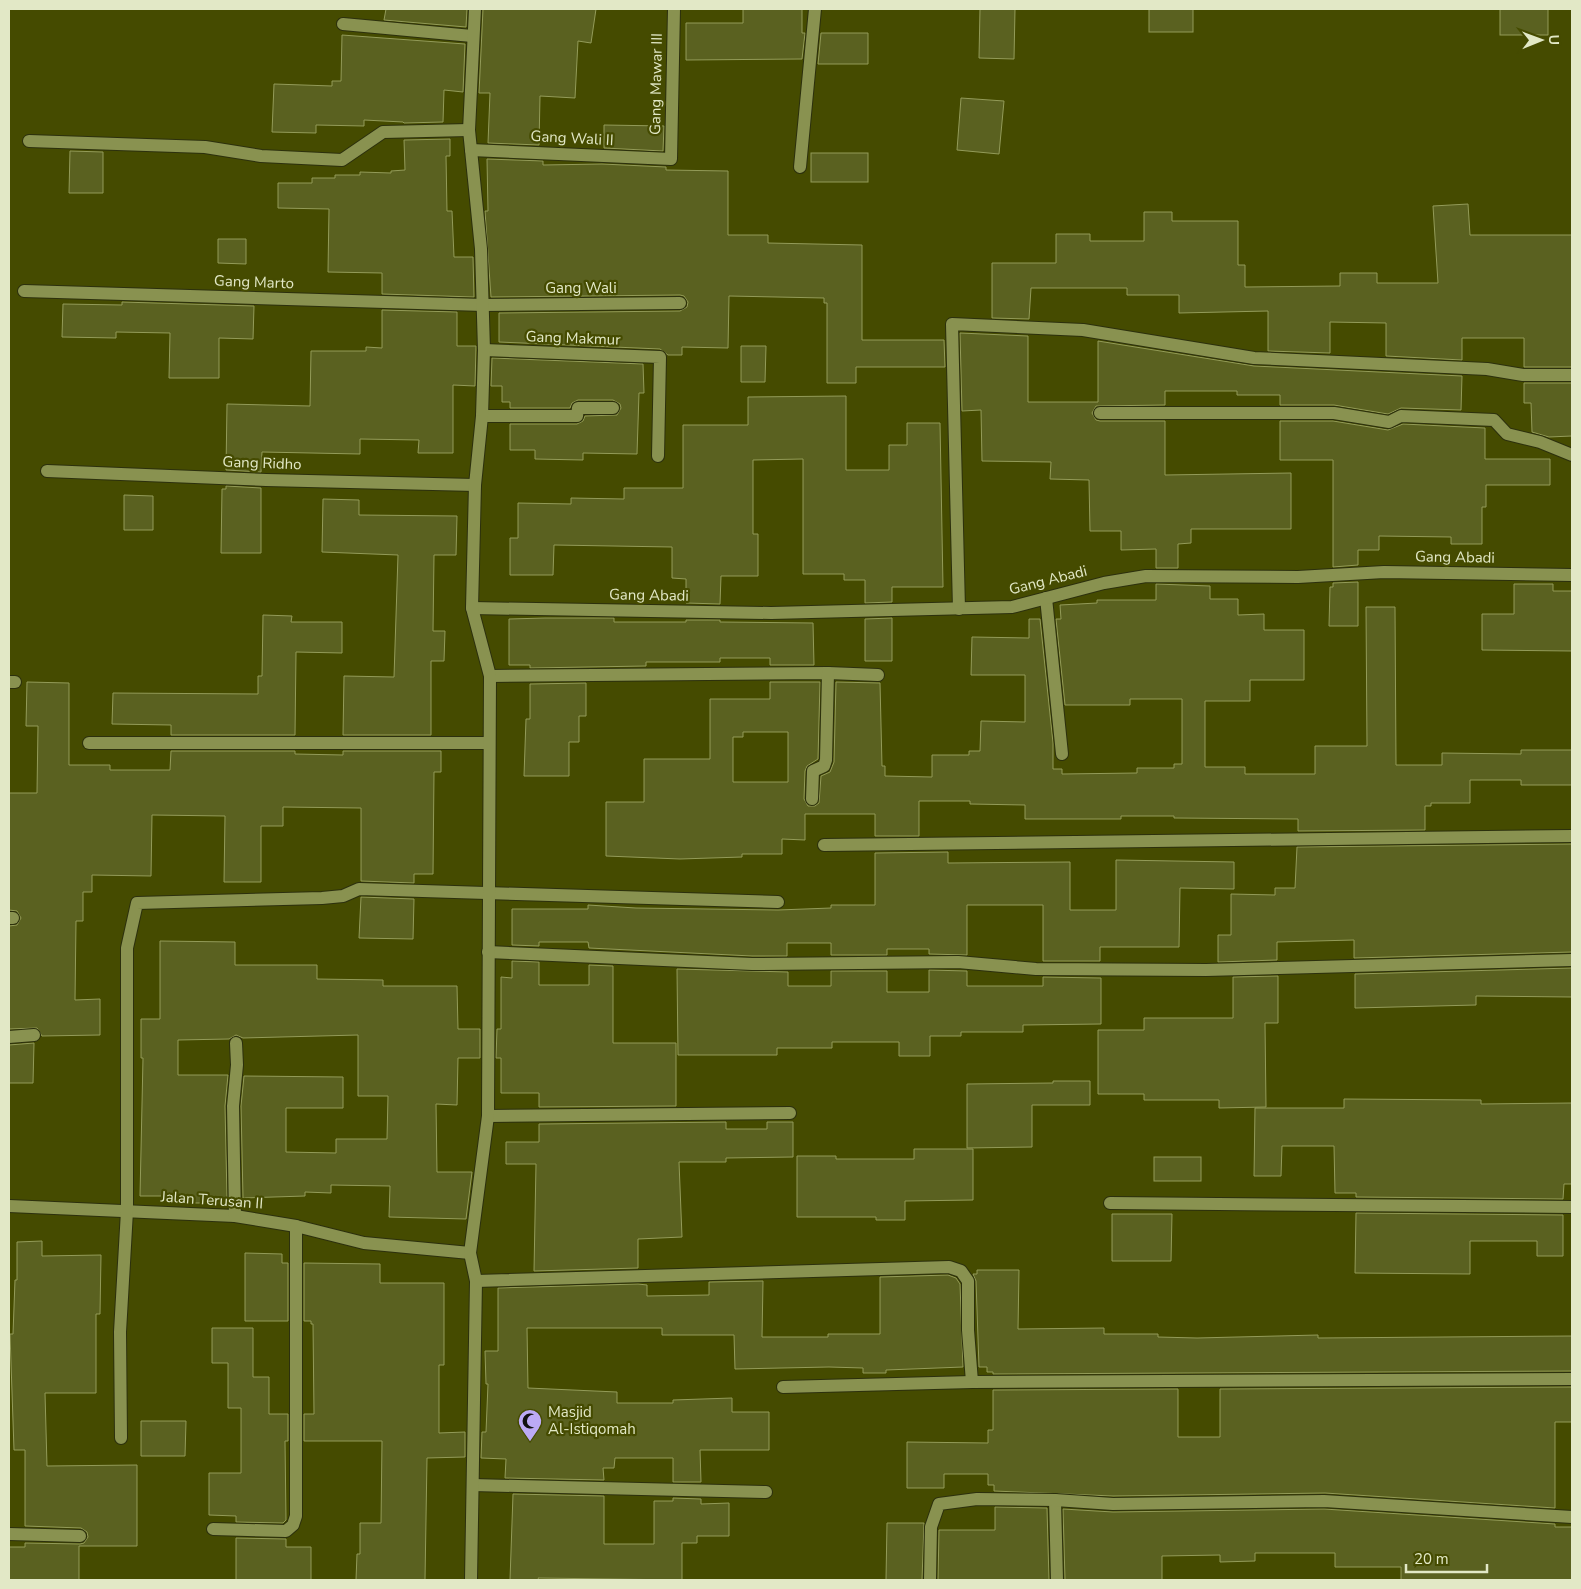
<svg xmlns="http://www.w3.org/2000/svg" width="1581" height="1589" viewBox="0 0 1581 1589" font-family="'Nunito Sans',sans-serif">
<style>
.building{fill:#5a6120;stroke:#939b59;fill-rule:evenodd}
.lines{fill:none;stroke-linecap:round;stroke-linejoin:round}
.minor-casing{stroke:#2c300d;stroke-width:14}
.minor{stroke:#899250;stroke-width:12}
.labels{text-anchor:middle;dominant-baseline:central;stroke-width:4.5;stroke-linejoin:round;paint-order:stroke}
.street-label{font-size:15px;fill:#e2e8c6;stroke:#454b00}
.poi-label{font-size:15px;fill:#e2e8c6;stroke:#454b00;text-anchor:start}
</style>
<rect width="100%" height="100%" fill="#454b00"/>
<g class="building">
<path d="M386,9h81l-1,18 -82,-7z"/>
<path d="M483,9h113l-5,34 -13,-2 -3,57 -35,-2 -1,49 -51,-2 2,-50h-11z"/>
<path d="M743,9h59v24h3l-3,26 -116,1v-37h57z"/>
<path d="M980,9h35l-1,50 -35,-1z"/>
<rect x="1149" y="9" width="44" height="23"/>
<rect x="1500" y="9" width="48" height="26"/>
<path d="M821,33h47v31h-50z"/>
<path d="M342,35l123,9 -2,48 -19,-2 -1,32 -39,1 -1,-1 -39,-2v6l-48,-1v8l-44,-1 2,-48 58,2v-5h9z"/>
<path d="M961,98l43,3 -5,53 -42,-4z"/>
<path d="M604,125l60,1 -1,25 -59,-3z"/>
<path d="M450,139v17h-4l1,55h5l2,46h19l1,40 -92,-3v-21l-54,-1 1,-63 -51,-1v-25h34v-5h23v-3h25v-3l31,1v-2l14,-1 -1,-30z"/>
<path d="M70,151l33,1v41h-34z"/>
<rect x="811" y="153" width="57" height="29"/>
<path d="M487,159l56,2v4l59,-1 64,3v3l62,1v64h40v8l94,2v95h82l1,27h-89v16h-29v-80h-3v-5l-95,-2 -1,52 -46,-1v8h-14l-8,-6 -161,-7v-29l181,-2 7,-4 1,-5 -4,-6 -4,-1 -189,2 -6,-86h3z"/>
<path d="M1468,204l2,31h102v132h-48v-29h-62v22l-76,-4v-33l-56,-1v31l-62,-2v-40l-89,2v-18h-52v-7h-96l-2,31 -37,-1v-55h64v-29h34v7h54v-29h28v9h66v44h7v22l95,-1v-13h37v10h61l-5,-77z"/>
<path d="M218,239h28v25l-28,-1z"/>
<path d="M122,302l132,4 -1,33 -34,-1v40h-50l1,-45 -54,-1v6l-54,-1 1,-33 59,1z"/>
<path d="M382,310l75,2v34h19l-1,40 -22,-1v68h-35l1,-13 -59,-1v15l-98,-2 -1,20 -35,-2 1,-66 83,2 1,-55h55v-4l16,1z"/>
<path d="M960,333l68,3v66h70v-61l156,25 208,10 -1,34 -60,-2 -13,6 -54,-9h-54v-10h-43v-4h-72v14l-69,1 -4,7 4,7 4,1h65v54l126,-2v56h-100v14l-13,1v24h-22v-19l-35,1v-19h-31l-1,-51 -39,-1 1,-17 -69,-1 -1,-51 -19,1z"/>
<path d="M741,346h25l-1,36h-24z"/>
<path d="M492,358l151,6 1,29h-5l-2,61 -54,-1v7l-48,-1v-9h-25v-26h67l6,-3 2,-5 32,-1 4,-7 -1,-4 -7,-4h-35l-6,3 -2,5h-60v-6h-8v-16h-11z"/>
<path d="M1524,383h48v53l-23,1 -17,-5 -1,-29h-7z"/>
<path d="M846,396v74h43v-25h18v-22h33l3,164h-51v15l-27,1v-23h-21v-6h-41v-115l-50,1v74h5v42h-37l-1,28 -34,-1v-24l-14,-1v-31l-118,-2 -1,30h-43v-37h8v-35l53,1v-6l53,1v-11h59v-63h65v-28z"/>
<path d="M1280,421h53l55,9 15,-6 82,4v31h65v26h-64v22h-4v37h-31v-7l-72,-1v14h-21v15l-25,2v-107h-53z"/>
<path d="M226,486l35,2v65h-40l1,-64h4z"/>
<path d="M124,495l29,1v34h-29z"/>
<path d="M323,499l36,1v15l98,1 -1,39h-22l-1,76h12l-1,30h-13v74h-88l1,-59 50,1 4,-122 -76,-3z"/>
<path d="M1358,582v44h-29l1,-39h3v-4z"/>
<path d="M1156,584l54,2v13h28v16l26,-1v16h40v50h-54v21h-45v66h40v7h70v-28h52l-1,-139h29l1,158h46v-12l79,1v-4h51v35h-51v-5h-51v23h-39v3h-6v24l-127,1v-12l-124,-1v-2h-53v3h-96v-14l-55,-1v-3h-51v35h-44v-22h-70v26l-23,-1v15h-40v3l-62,2 -74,-3v-54h38v-43h66v-60h60v-17h50l-2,77 -11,7 -2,5 -1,28 4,7h7l4,-3 2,-27 9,-4 4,-10 2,-80 44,1 2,83h3v10l47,1v-22h37v-4h11l1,-30 44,1v-47h-54l1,-38 57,1v-19h11l13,124v26h9v5l75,-1v-5h37v-4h8v-65h-52v6h-65l-9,-86h5l-1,-14 37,-2v-3h59zM743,732h45v50h-55v-45h10z"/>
<path d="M1514,584h39v7h19v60l-90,-1v-36h32z"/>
<path d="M263,615l29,1 -1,6h51v31l-46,-1 -1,83h-124v-10l-59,-1 1,-31 145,1v-18h4z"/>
<path d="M545,618h69v4h72v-2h34v2l93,1 1,42h-44v-7h-50v4h-74v4l-116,2v-3h-21v-46z"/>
<path d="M892,618v43h-27v-42z"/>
<path d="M27,682l42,1v82h41v5h60l1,-19h124v3l48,1v-4h98v21h-7l-1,102h-19v9l-53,-2v-73l-78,-1v19h-22v56h-37l1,-66 -73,-1 -1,61 -59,-1v17h-9v29h-7l-1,79 25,-1v36l-58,1 -5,-8 -28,1v-103l8,-1 4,-7 -4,-7 -8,-1v-117h28l1,-67h-12z"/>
<path d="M586,683v33h-7v26h-10v34h-45l2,-57h4v-35z"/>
<path d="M1572,844v108l-218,6v-18l-77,2v18l-59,2v-27h13v-41l44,1v-7h20l2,-41z"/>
<path d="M948,852v11l122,-1v48h46v-50l118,2v27l-54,-1 -1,59h-79v14h-57v-56h-76v50l-38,-1v-5h-42v6h-56v-12h-44v13h-35l-163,-8 -1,-6h-49v4l-27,-1v-36h76v-4l48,3 142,2 53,-2v-3h44v-52z"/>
<path d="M361,897l53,2 -1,40 -54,-1z"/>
<path d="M160,941l75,1v23h82v14l66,1v6h74l1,43h22v29h-22l-1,47 -21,-1 1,68h35l-6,47 -77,-2 1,-31 -59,-1v8l-26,-1v4l-62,2 -2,-92 3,-30 99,1v31h-57v44l50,1v-14h51l1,-43h-30v-61l-115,3 -7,-3 -7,4 -51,1v35h50l-3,31 2,92h-3v5h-39v-7h-45l3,-138h-2v-39h19z"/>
<path d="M512,961l27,1v23h50v-20l24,1v77h63v63l-137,1v-14h-38v-35h-5l1,-29h4v-52l11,1z"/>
<path d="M1572,968v29l-96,-1v9l-121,3v-34z"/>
<path d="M677,969l111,3v14h43v-15h56v21h42v-22l38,1v15h76v-9l58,1v46l-78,1v7h-62v4h-31v20h-31v-14h-67v6h-55v7h-99z"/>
<path d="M1278,976v47h-13l1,84 -47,1v-8h-75v-6h-46v-64h46v-12h89v-41z"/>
<path d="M34,1043l-1,40h-24v-38z"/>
<path d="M1053,1081h37v24h-58v42l-65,1v-64l86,-1z"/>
<path d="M1344,1099l137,1v4l91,-1v81h-8l-1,15 -207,-2v-4h-21l-1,-47h-52l-1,30h-27l1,-68h89z"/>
<path d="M726,1122v7h41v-7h26v35l-67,1v4h-47l3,75 -44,2v29l-104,3 2,-107h-30v-22h33v-18z"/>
<path d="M914,1149h59v51l-68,1v19h-29v-3h-79v-61h39v3h78z"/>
<rect x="1154" y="1157" width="47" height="24"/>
<path d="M1356,1213l207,2v41h-26v-15h-67v33l-115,-1z"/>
<path d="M1112,1214h60l-1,47h-59z"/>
<path d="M42,1241v15l59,-1 -1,59h-4v79h-51l2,73 90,-1v81h-58v34h-70v-33h16v-4l55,1 4,-1 4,-6 -1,-5 -6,-4 -56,-2v-76h-11l-4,-116h3l2,-54h2v-38z"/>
<path d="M245,1253l37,1v9h6v58h-43z"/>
<path d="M304,1263l76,1v19h64v82h-5v68l26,-1v25l-38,1 -2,122h-69l1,-26h3v-31h21l1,-82h-78v-27h10l-1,-90h-2v-3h-7z"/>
<path d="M977,1270h42l-1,59 86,-1v6h54v3l39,1 121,-3v3l254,-2v35l-579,3v-2h-6v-5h-8l-3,-86 -3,-7h4z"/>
<path d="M948,1275l8,3 4,6 3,83 -77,3v3h-23v-5l-34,-1 -94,2 -1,-34h-72v-7h-135l1,60 89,4v11h56v-3l59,-2v14h37v38h-69l1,32h-28v-24h-58l-1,10h-11l1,12 -99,-2 1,-19 -25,-1 1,-26h4l2,-48h-2l-1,-33h13v-63l140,-4 9,1v11l62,-1v-13l54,-1 -1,56h66v-3h52v-57z"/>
<path d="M212,1328h41v49h16v37h19v27h-3l1,79 -3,3 -47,-1v-6l-27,-1v-42h32v-65h-13v-45h-16z"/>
<path d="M1572,1387v35h-17v86l-230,-15 -212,3 -119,-5v-6h-6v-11h-44v14h-37v-46l81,1v-13h5v-40l185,-1v48h42v-48z"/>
<path d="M141,1421h45l-1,35h-44z"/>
<path d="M513,1494l91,2v48h50v-43h19v-3l28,1v5l28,-1v33h-32v7h-15v37l-144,-2 1,2h-29z"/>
<path d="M995,1507l52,1 2,72h-111l1,-50h56z"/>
<path d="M1063,1509l50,3 211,-3 231,15v3h17v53h-171v-13h-66v-14h-80v8l-35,1v-7l-58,1v24h-97z"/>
<path d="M887,1523h37l-2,57h-36z"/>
<path d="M236,1538l50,1v8h25v33h-75z"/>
</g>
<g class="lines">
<g class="minor-casing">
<g id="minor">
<path d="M343,24l129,12"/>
<path d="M29,141l176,6 56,9 81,4 41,-28 86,-2"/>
<path d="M471,150l200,9 3,-150"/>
<path d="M800,167l15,-158"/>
<path d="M24,291l459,14 197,-2"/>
<path d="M484,350l176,7 -2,99"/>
<path d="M1100,413h234l55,9 12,-6 93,4 13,14 33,8 32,13"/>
<path d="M482,416h95l1,-8h35"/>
<path d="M47,471l219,9 209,5"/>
<path d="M1046,598l16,156"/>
<path d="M472,608l299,5 241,-6 92,-24 42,-7 152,1 86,-5 188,3"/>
<path d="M959,609l-7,-285 131,6 171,28 233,11 36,6h49"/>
<path d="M490,676l338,-3 50,2"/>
<path d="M9,682h6"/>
<path d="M89,743h400"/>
<path d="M812,799l1,-28 11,-5 2,-6 2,-87"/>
<path d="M824,845l748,-9"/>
<path d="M9,918h4"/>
<path d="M488,952l264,12 206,-2 78,7 170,1 366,-10"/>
<path d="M9,1037l25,-2"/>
<path d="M488,1116l302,-3"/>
<path d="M1110,1203l462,4"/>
<path d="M9,1206l226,10 61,10 68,17 106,10"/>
<path d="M235,1216l-2,-110 4,-41 -1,-22"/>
<path d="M476,1281l473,-14 12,4 7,10v49l4,52 600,-3"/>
<path d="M783,1387l189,-5"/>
<path d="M121,1438l-1,-106 7,-121v-263l10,-45 185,-5 21,-2 16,-7 419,13"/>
<path d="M473,1485l293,7"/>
<path d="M1055,1500l2,80"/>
<path d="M213,1529l73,2 7,-6 3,-9v-290"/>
<path d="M9,1534l71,2"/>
<path d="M471,1580l5,-299 -6,-28 18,-137 2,-440 -18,-68 3,-123 7,-69 2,-66 -3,-101 -12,-119 6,-121"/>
<path d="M930,1580l1,-53 8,-23 38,-5 78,1 58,4 211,-3 248,16"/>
</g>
</g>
<use href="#minor" class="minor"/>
</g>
<defs>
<g id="mosque-pin" transform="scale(1.25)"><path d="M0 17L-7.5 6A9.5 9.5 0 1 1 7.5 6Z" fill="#bcaaf5" stroke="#454b00"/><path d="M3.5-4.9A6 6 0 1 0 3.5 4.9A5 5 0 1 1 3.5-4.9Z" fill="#111"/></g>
</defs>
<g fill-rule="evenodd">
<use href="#mosque-pin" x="530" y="1421"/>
</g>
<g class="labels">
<g class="street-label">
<text transform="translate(656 84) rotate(-89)">Gang Mawar III</text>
<text transform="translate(572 138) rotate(3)">Gang Wali II</text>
<text transform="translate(254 282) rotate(2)">Gang Marto</text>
<text x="581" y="288">Gang Wali</text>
<text transform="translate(573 338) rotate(2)">Gang Makmur</text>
<text transform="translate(262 463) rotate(2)">Gang Ridho</text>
<text transform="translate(1455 557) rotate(1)">Gang Abadi</text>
<text transform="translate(1048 580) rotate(-14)">Gang Abadi</text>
<text transform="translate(649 595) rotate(1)">Gang Abadi</text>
<text transform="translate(212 1200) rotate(4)">Jalan Terusan II</text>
</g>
<g class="poi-label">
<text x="548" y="1412">Masjid<tspan x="548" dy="17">Al-Istiqomah</tspan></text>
</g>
</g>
<rect width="1581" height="1589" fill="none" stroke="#e2e8c6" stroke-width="20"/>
<g transform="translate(1541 40) rotate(89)" stroke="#454b00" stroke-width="4" paint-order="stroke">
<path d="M0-4L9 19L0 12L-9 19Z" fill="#e2e8c6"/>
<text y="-8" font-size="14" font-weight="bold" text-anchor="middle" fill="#e2e8c6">U</text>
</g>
<path d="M1406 1564v8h81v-8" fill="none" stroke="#e2e8c6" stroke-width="2.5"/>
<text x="1414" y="1564" font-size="15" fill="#e2e8c6" stroke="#454b00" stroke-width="4" paint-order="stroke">20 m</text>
</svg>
